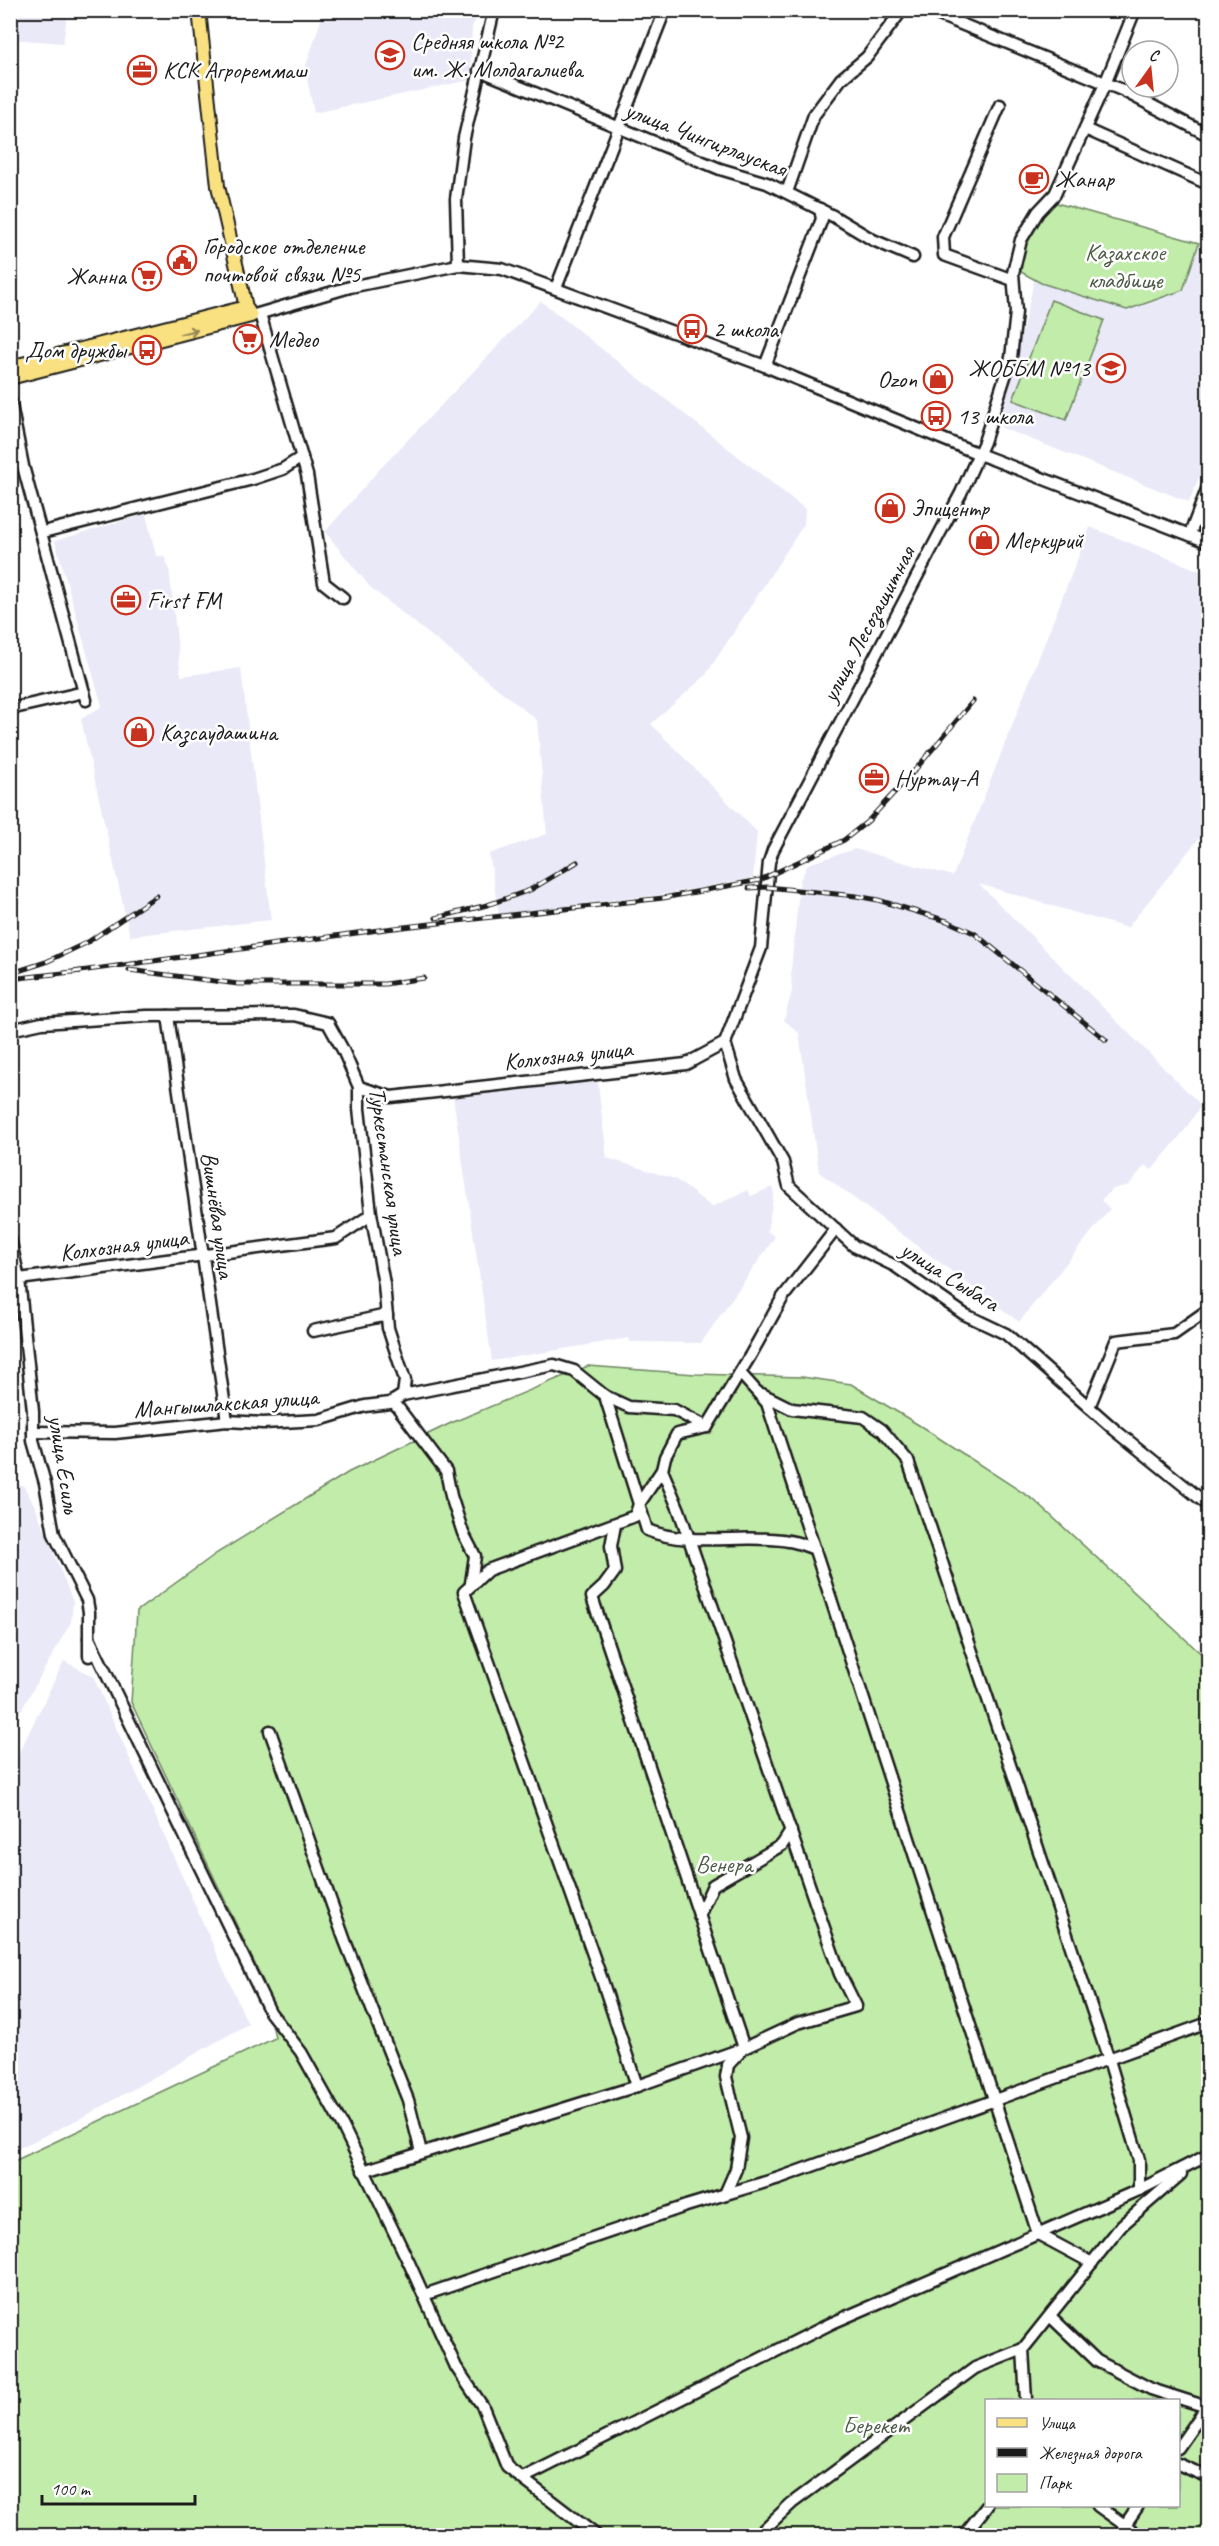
<svg xmlns="http://www.w3.org/2000/svg" width="1219" height="2546" viewBox="0 0 1219 2546" font-family="Caveat,sans-serif">
<style>
.built{fill:#eae9f8}
.green{fill:#c1eca9;stroke:#6e8462;stroke-width:1.5;fill-rule:evenodd}
.lines{fill:none;stroke-linecap:round;stroke-linejoin:round}
.minor-casing{stroke:#1c1c1c;stroke-width:15}
.major-casing{stroke:#1c1c1c;stroke-width:16}
.minor{stroke:#fff;stroke-width:10}
.major{stroke:#f9e181;stroke-width:12}
.rail-casing{stroke:#1c1c1c;stroke-width:5}
.rail{stroke:#fff;stroke-width:3;stroke-dasharray:9;stroke-linecap:butt}
.oneway{stroke:#968854}
.labels{text-anchor:middle;dominant-baseline:central;stroke-width:5;stroke-linejoin:round;paint-order:stroke}
.poi-label{font-size:24px;fill:#1c1c1c;stroke:#fff;text-anchor:start}
.street-label{font-size:24px;fill:#1c1c1c;stroke:#fff}
.park-label{font-size:24px;fill:#4e5a46;stroke:#fff}
</style>
<rect width="100%" height="100%" fill="#fff"/>
<filter id="ink" filterUnits="userSpaceOnUse"><feTurbulence type="fractalNoise" baseFrequency=".0167" numOctaves="2"/><feDisplacementMap in="SourceGraphic" scale="12" xChannelSelector="R" yChannelSelector="G"/><feConvolveMatrix kernelMatrix="1 2 1 2 8 2 1 2 1" color-interpolation-filters="sRGB"/></filter>
<g filter="url(#ink)">
<g class="built">
<path d="M10,11h58l-5,32 -52,-4z"/>
<path d="M324,11h156l-8,16 -2,53 -156,33 -9,-44z"/>
<path d="M1200,244l8,5v206l-19,47 -189,-75 34,-146 93,29 55,-20z"/>
<path d="M541,301l264,208 -1,15 -99,152 -54,48 106,108 -4,46 -87,16 -167,20 -10,-60 58,-20 -10,-114 -166,-132 -46,-56 53,-61z"/>
<path d="M146,514l10,42h8l5,12 12,108 60,-8 30,252 -141,16 -49,-217 21,-13 -47,-165z"/>
<path d="M1090,527l118,47v253l-81,101 -148,-44 222,221 -16,25 -33,40 -7,-5 -16,20 -16,4 -12,11 9,9 -91,113 -200,-150 -20,-139 -15,-13 8,-29 -1,-21 9,-90 8,-16 47,-15 98,27z"/>
<path d="M597,1076l10,82 68,21 37,28 36,-17 3,6 21,-9 2,6 -7,38 8,6 -74,106 -71,-1 -1,-4 -137,23 -39,-265z"/>
<path d="M11,1485h12l12,21 38,96 -2,20 -60,106z"/>
<path d="M64,1661l29,15 155,348 -161,91 -76,37v-383z"/>
</g>
<g class="green">
<path d="M1053,202l146,41 -16,47 -56,20 -86,-27 -20,-11c2,-30 12,-47 32,-70z"/>
<path d="M1051,300l53,20 -38,100 -53,-20z"/>
<path d="M588,1366l107,8 107,3 49,7 71,43 112,73 174,160v875h-1197l-1,-372 265,-125 -11,-55 -133,-281 6,-91 80,-58 132,-81 102,-49zM986,2400h192v106h-192z"/>
</g>
<g class="lines">
<g class="minor-casing">
<g id="minor">
<path d="M927,10l195,80 86,45"/>
<path d="M479,70l241,99 47,14 66,33 40,24 40,17"/>
<path d="M1000,105l-57,132 1,18 69,25"/>
<path d="M1085,129l123,55"/>
<path d="M787,192l27,-77 27,-36 26,-22 35,-47"/>
<path d="M458,265l-2,-66 8,-61 30,-128"/>
<path d="M556,288l109,-278"/>
<path d="M260,314l47,161 17,108 19,15"/>
<path d="M251,316l99,-29 108,-22 44,4 263,97 214,88 229,88"/>
<path d="M765,366l57,-147 -2,-10"/>
<path d="M10,400l13,66 63,234"/>
<path d="M43,532l210,-53 30,-10 19,-12"/>
<path d="M1190,534l18,-47"/>
<path d="M10,709l74,-17"/>
<path d="M168,1016l59,405"/>
<path d="M10,1030l32,-7 104,-7 148,-1 34,8 15,27 16,37v22l12,104 13,71 4,44 17,52 -2,15 -13,8 -25,3 -46,14 -56,3 -36,-2 -112,12 -82,-1"/>
<path d="M725,1043l11,36 47,83 6,24 65,60 41,20 69,48 42,20 109,96 93,75"/>
<path d="M359,1087l32,10 295,-33 39,-21 36,-95 8,-86 4,-12 188,-357 23,-51 27,-84 5,-46 -3,-39 8,-33 17,-28 17,-18 50,-110 30,-74"/>
<path d="M10,1238l9,41 14,132v30l12,42 9,51 33,66 2,12v44"/>
<path d="M19,1279l317,-41 35,-23"/>
<path d="M313,1331l74,-16"/>
<path d="M740,1373l27,30 271,831 54,29"/>
<path d="M762,1394l30,15 71,8 19,13 26,31 201,599 30,100v30"/>
<path d="M403,1395l151,-30 20,6 31,25 24,11 45,3 33,17"/>
<path d="M605,1396l34,108 -4,12 -147,54 -24,22 138,388 35,106"/>
<path d="M393,1401l53,70 5,25 12,37 12,23 -4,27"/>
<path d="M1089,1407l27,-66 58,-7 34,-24"/>
<path d="M662,1470l-23,34 8,26c44,18 95,3 142,11 8,1 17,5 26,8"/>
<path d="M615,1525l-4,21 4,25 -11,15 -12,11 152,451"/>
<path d="M89,1638l181,374 31,40 42,75 67,138 46,102 27,40 24,60 90,69"/>
<path d="M270,1731l75,210 63,159 13,52"/>
<path d="M699,1916l14,-31 69,-40 9,-14"/>
<path d="M363,2171l274,-85 107,-38 54,-25 58,-17 -16,-32 -161,-464 -17,-40 3,-13 12,-23 30,-7 43,-71 33,-59 53,-68"/>
<path d="M725,2194l11,-25 5,-31 -15,-61 2,-12 13,-14"/>
<path d="M424,2295l262,-89 93,-28 429,-155"/>
<path d="M1050,2316l47,45 54,28 56,18"/>
<path d="M1026,2400l-3,-51 99,-124 59,-51"/>
<path d="M1178,2448l30,-43"/>
<path d="M1178,2464l30,13"/>
<path d="M523,2478l309,-155 307,-133 69,-35"/>
<path d="M1098,2506l42,30"/>
<path d="M1125,2525l13,-19"/>
<path d="M757,2536l35,-33 183,-135 48,-19"/>
<path d="M963,2536l24,-30"/>
</g>
</g>
<g class="major-casing">
<g id="major">
<path d="M10,367l236,-60"/>
<path d="M10,378l241,-62 -5,-9 -28,-121 -19,-176"/>
</g>
</g>
<use href="#minor" class="minor"/>
<use href="#major" class="major"/>
<g class="rail-casing">
<g id="rail">
<path d="M749,888l18,-1 89,9 22,4 69,21 27,12 132,107"/>
<path d="M436,918l51,-13 43,-15 47,-28"/>
<path d="M129,970l109,14h147l39,-6"/>
<path d="M73,972l313,-43 277,-31 97,-18 84,-40 24,-19 47,-51 58,-69"/>
<path d="M12,973l34,-11 42,-20 68,-46"/>
<path d="M10,979l71,-8"/>
</g>
</g>
<use href="#rail" class="rail"/>
</g>
<defs><path id="oneway-shaft" d="M-6 0H5M1.5-3L5.5 0L1.5 3" fill="none" stroke-width="1.6" stroke-linecap="round" stroke-linejoin="round" transform="scale(1.5)"/></defs>
<use class="oneway" href="#oneway-shaft" transform="translate(189 332) rotate(-14)"/>
</g>
<defs>
<g id="school-ring" transform="scale(1.5)"><circle r="9.5" fill="#fff" stroke="#c8321e" stroke-width="1.5"/><path d="M0-5L7-2L0 1L-7-2ZM-4 1L0 2.5L4 1V4Q0 6-4 4Z" fill="#c8321e"/></g>
<g id="office-ring" transform="scale(1.5)"><circle r="9.5" fill="#fff" stroke="#c8321e" stroke-width="1.5"/><path d="M-6-3h4V-5.5h4V-3h4V5H-6ZM-1-4.5V-3h2v-1.5ZM-6 0V1H6V0Z" fill="#c8321e"/></g>
<g id="cafe-ring" transform="scale(1.5)"><circle r="9.5" fill="#fff" stroke="#c8321e" stroke-width="1.5"/><path d="M-5.5-4.5H6V0H3Q3 3.5 0 3.5H-2.5Q-5.5 3.5-5.5 0ZM3-3.2v2h1.7v-2ZM-6 4.5H4V6H-6Z" fill="#c8321e"/></g>
<g id="civic-ring" transform="scale(1.5)"><circle r="9.5" fill="#fff" stroke="#c8321e" stroke-width="1.5"/><path d="M-.6-6.5H3V-4.5H.6V-3L4-1V1h2V6H-6V1h2V-1L-.6-3ZM-1.2 2.5V6h2.4V2.5Z" fill="#c8321e"/></g>
<g id="supermarket-ring" transform="scale(1.5)"><circle r="9.5" fill="#fff" stroke="#c8321e" stroke-width="1.5"/><path d="M-6-5.5h2.5l.6 2H6L4.5 2H-2.5L-4.4-4H-6ZM-1.5 3.2a1.3 1.3 0 1 0 .1 0ZM3 3.2a1.3 1.3 0 1 0 .1 0Z" fill="#c8321e"/></g>
<g id="bus-ring" transform="scale(1.5)"><circle r="9.5" fill="#fff" stroke="#c8321e" stroke-width="1.5"/><path d="M-5-6H5V4H4V6H2V4H-2V6H-4V4H-5ZM-3.5-4V0h7V-4ZM-3.5 1.2v1.5H-2V1.2ZM2 1.2v1.5H3.5V1.2Z" fill="#c8321e"/></g>
<g id="shop-ring" transform="scale(1.5)"><circle r="9.5" fill="#fff" stroke="#c8321e" stroke-width="1.5"/><path d="M-5-2.5h2.3a2.7 3.5 0 0 1 5.4 0H5L5.5 6h-11ZM-1.5-2.5h3a1.5 2.3 0 0 0-3 0Z" fill="#c8321e"/></g>
</defs>
<g fill-rule="evenodd">
<use href="#school-ring" x="390" y="55"/>
<use href="#office-ring" x="142" y="70"/>
<use href="#cafe-ring" x="1034" y="179"/>
<use href="#civic-ring" x="182" y="260"/>
<use href="#supermarket-ring" x="147" y="276"/>
<use href="#bus-ring" x="692" y="329"/>
<use href="#supermarket-ring" x="248" y="339"/>
<use href="#bus-ring" x="147" y="350"/>
<use href="#school-ring" x="1111" y="368"/>
<use href="#shop-ring" x="938" y="379"/>
<use href="#bus-ring" x="936" y="416"/>
<use href="#shop-ring" x="890" y="508"/>
<use href="#shop-ring" x="984" y="540"/>
<use href="#office-ring" x="126" y="600"/>
<use href="#shop-ring" x="139" y="732"/>
<use href="#office-ring" x="874" y="778"/>
</g>
<g class="labels">
<g class="poi-label">
<text x="411" y="41">Средняя школа №2<tspan x="411" dy="28">им. Ж. Молдагалиева</tspan></text>
<text x="163" y="70">КСК Агрореммаш</text>
<text x="1055" y="179">Жанар</text>
<text x="203" y="246">Городское отделение<tspan x="203" dy="28">почтовой связи №5</tspan></text>
<text x="126" y="276" text-anchor="end">Жанна</text>
<text x="713" y="329">2 школа</text>
<text x="269" y="339">Медео</text>
<text x="126" y="350" text-anchor="end">Дом дружбы</text>
<text x="1090" y="368" text-anchor="end">ЖОББМ №13</text>
<text x="917" y="379" text-anchor="end">Ozon</text>
<text x="957" y="416">13 школа</text>
<text x="911" y="508">Эпицентр</text>
<text x="1005" y="540">Меркурий</text>
<text x="147" y="600">First FM</text>
<text x="160" y="732">Казсаудашина</text>
<text x="895" y="778">Нуртау-А</text>
</g>
<g class="street-label">
<text transform="translate(706 139) rotate(21)">улица Чингирлауская</text>
<text transform="translate(868 624) rotate(-62)">улица Лесозащитная</text>
<text transform="translate(568 1055) rotate(-6)">Колхозная улица</text>
<text transform="translate(389 1171) rotate(82)">Туркестанская улица</text>
<text transform="translate(218 1215) rotate(82)">Вишнёвая улица</text>
<text transform="translate(124 1245) rotate(-7)">Колхозная улица</text>
<text transform="translate(950 1276) rotate(32)">улица Сыбага</text>
<text transform="translate(226 1403) rotate(-4)">Мангышлакская улица</text>
<text transform="translate(64 1464) rotate(81)">улица Есиль</text>
</g>
<g class="park-label">
<text x="1125" y="252">Казахское<tspan x="1125" dy="28">кладбище</tspan></text>
<text x="724" y="1864">Венера</text>
<text x="876" y="2425">Берекет</text>
</g>
</g>
<rect width="1219" height="2546" fill="none" stroke="#fff" stroke-width="36"/>
<rect x="18" y="18" width="1183" height="2510" fill="none" stroke="#1c1c1c" stroke-width="2" filter="url(#ink)"/>
<rect x="985" y="2399" width="195" height="108" fill="#ffffff" stroke="#a4a4a4" stroke-width="1.5"/>
<rect x="997" y="2418" width="30" height="9" fill="#f9e181" stroke="#a4a4a4" stroke-width="1.5"/>
<text x="1039" y="2429" font-size="18" fill="#1c1c1c">Улица</text>
<rect x="997" y="2448" width="30" height="9" fill="#1c1c1c" stroke="#a4a4a4" stroke-width="1.5"/>
<text x="1039" y="2459" font-size="18" fill="#1c1c1c">Железная дорога</text>
<rect x="997" y="2474" width="30" height="18" fill="#c1eca9" stroke="#a4a4a4" stroke-width="1.5"/>
<text x="1039" y="2489" font-size="18" fill="#1c1c1c">Парк</text>
<g transform="translate(1150 69) rotate(15)"><circle r="28" fill="#ffffff" stroke="#a4a4a4" stroke-width="1.5"/>
<path d="M0-4.5L10 22L0 15L-10 22Z" fill="#c8321e"/>
<text y="-9" font-size="16" font-weight="bold" text-anchor="middle" fill="#1c1c1c">С</text>
</g>
<path d="M42 2495v9h153v-9" fill="none" stroke="#1c1c1c" stroke-width="3"/>
<text x="51" y="2495" font-size="18" fill="#1c1c1c" stroke="#ffffff" stroke-width="4.5" paint-order="stroke">100 m</text>
</svg>
